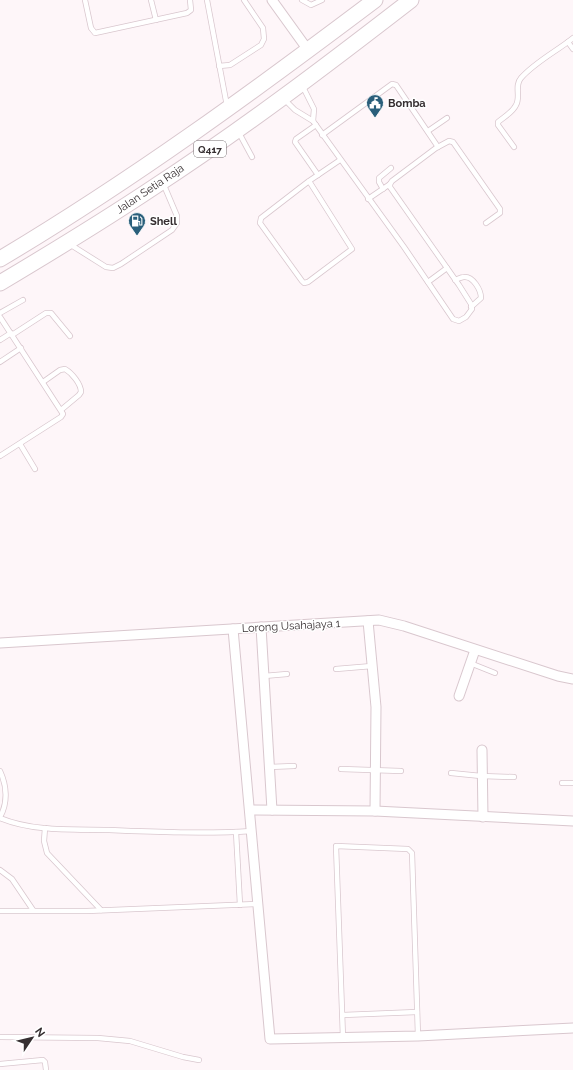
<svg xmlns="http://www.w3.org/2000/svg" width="573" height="1070" viewBox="0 0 573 1070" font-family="Raleway,sans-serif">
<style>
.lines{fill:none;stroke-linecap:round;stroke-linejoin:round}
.service-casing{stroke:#d9c7ce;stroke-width:6}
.minor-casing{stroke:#d9c7ce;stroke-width:11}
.trunk-casing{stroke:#d9c7ce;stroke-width:17}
.service{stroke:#fff;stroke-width:4.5}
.minor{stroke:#fff;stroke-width:9}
.trunk{stroke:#fff;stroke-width:15}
.labels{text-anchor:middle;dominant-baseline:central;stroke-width:3;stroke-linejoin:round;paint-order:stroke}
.shield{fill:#fff;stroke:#726d6f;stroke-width:1}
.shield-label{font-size:10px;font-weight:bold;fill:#362f31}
.poi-label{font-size:11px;font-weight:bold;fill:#362f31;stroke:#fff;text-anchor:start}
.street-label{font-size:11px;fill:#362f31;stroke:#fff}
</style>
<rect width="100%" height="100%" fill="#fef6f9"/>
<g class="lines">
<g class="service-casing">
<g id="service">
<path d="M85,0l6,28 4,5 92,-20 4,-3 -1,-10"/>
<path d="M151,0l5,20"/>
<path d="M207,0l20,106"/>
<path d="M302,0l9,5 11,-5"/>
<path d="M568,42l5,7"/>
<path d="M219,66l11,-1 31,-20 3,-6 -1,-11 -19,-28"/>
<path d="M302,85l12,24 -1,12"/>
<path d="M284,99l11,11 18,11 91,126 49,72 6,2 7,-4 6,-8 -1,-5 -12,-19 -69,-98v-3l2,-3 44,-33 13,-7 4,1 47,67v4l-14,10"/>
<path d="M316,125l-20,14 -1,3 23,33"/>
<path d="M238,131l14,26"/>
<path d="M428,131l19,-13"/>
<path d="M322,135l70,-51 4,1 42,62"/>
<path d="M514,147l-16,-22v-3c6,-5 15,-10 18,-17 5,-8 -2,-19 5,-27 14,-16 36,-27 52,-40"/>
<path d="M309,181l43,68 -44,33 -4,1 -2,-2 -42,-58 1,-5 48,-37 31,-21"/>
<path d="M383,189l-4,-7v-4l12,-10"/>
<path d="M368,199l22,-15"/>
<path d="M71,245l35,22 7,1 8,-4 51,-34 5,-7v-7l-14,-33"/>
<path d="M455,280c3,-1 6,-3 9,-3 9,-1 17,13 17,21l-10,9"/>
<path d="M428,282l19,-14"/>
<path d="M0,313l23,-13"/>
<path d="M0,317l63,97 -2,3 -61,39"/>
<path d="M12,335l34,-22h5l19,23"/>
<path d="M0,340l11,-7"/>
<path d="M0,362l21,-14"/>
<path d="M43,382l17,-12 5,-1c7,4 16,15 16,23l-2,3 -18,15"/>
<path d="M20,444l15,25"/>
<path d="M470,663l25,10"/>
<path d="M336,669l36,-3"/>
<path d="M264,676l23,-2"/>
<path d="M269,767l25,-1"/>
<path d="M341,769l60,2"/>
<path d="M0,771c7,15 8,32 0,46"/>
<path d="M451,773l30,3 33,1"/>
<path d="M562,783h11"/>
<path d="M0,818c34,14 73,11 109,12 47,2 96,4 143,1"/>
<path d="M45,828l-1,13 3,12 54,57"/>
<path d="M236,832l4,73"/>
<path d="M0,870l12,9 21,31"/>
<path d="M0,911h87l171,-7"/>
<path d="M343,1015l74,-3"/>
<path d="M0,1037l98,1 32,3 53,16 16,3"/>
<path d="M343,1038l-7,-192 72,3 4,4 6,183"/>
<path d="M0,1064l43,-4 2,2 1,8"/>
</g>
</g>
<g class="minor-casing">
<g id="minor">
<path d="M272,0l36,50"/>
<path d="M368,621l8,86 -1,104"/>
<path d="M261,627l11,183"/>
<path d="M233,629l37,410 148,-3 155,-8"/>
<path d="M0,643l379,-23 25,6 154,50 15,3"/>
<path d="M459,696l16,-46"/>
<path d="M482,750l1,67"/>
<path d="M251,810l124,1 198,10"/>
</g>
</g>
<g class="trunk-casing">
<g id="trunk">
<path d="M0,259c131,-78 253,-167 375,-259"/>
<path d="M0,283c52,-31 103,-62 154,-96 89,-58 173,-122 257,-187"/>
</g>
</g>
<use href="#service" class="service"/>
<use href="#minor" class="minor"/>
<use href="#trunk" class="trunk"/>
</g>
<defs>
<g id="civic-pin" transform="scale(0.9)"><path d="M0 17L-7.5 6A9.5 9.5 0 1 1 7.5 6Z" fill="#2a5f7b" stroke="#fff"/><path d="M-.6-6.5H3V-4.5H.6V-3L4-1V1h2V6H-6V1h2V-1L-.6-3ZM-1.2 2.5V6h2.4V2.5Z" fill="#fff"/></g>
<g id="fuel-pin" transform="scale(0.9)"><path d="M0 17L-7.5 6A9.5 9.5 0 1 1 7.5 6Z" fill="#2a5f7b" stroke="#fff"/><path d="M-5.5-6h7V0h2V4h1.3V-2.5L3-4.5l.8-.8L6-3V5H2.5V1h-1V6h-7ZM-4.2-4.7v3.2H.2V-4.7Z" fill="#fff"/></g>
</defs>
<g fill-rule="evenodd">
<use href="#civic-pin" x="375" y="103"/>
<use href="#fuel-pin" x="137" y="221"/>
</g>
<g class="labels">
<rect class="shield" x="194" y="141" width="32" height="16" rx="3"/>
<g class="shield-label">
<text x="210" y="149">Q417</text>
</g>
<g class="poi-label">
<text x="388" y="103">Bomba</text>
<text x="150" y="221">Shell</text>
</g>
<g class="street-label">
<text transform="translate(150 189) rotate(-34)">Jalan Setia Raja</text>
<text transform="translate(291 626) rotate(-3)">Lorong Usahajaya 1</text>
</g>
</g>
<g transform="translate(32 1038) rotate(55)" stroke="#ffffff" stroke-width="3" paint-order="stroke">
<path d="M0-3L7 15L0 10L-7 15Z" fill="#362f31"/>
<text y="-6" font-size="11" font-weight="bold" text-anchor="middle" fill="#362f31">N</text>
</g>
</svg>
